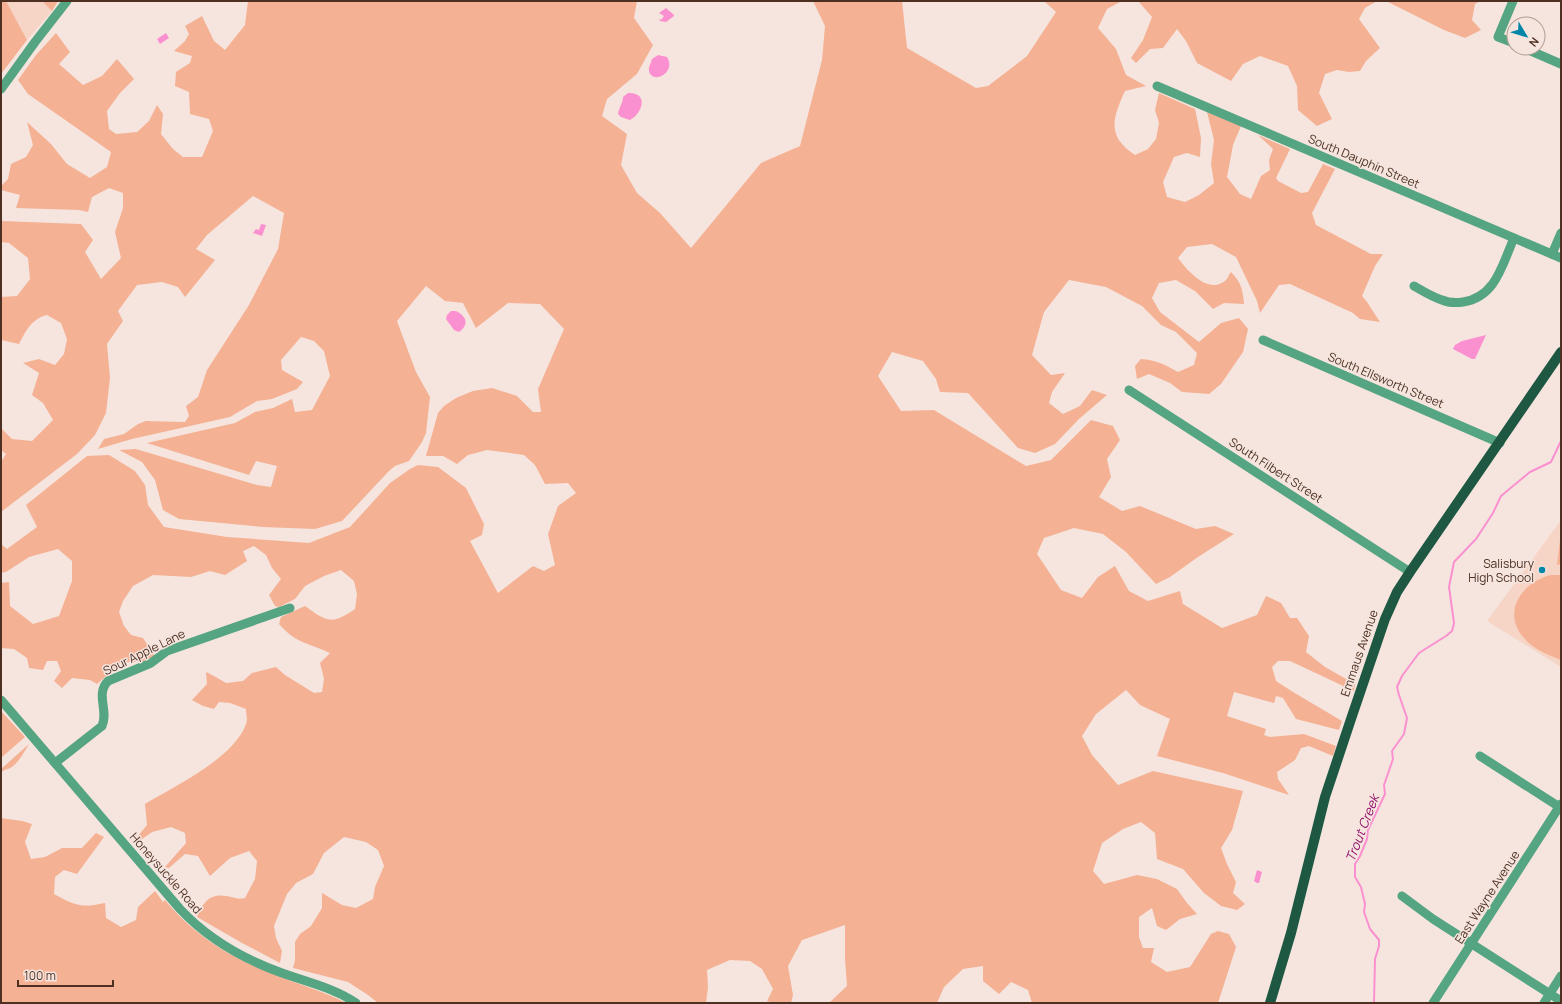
<svg xmlns="http://www.w3.org/2000/svg" width="1562" height="1004" viewBox="0 0 1562 1004" font-family="Manrope,sans-serif">
<style>
.built{fill:#f6d4c6}
.green{fill:#f5b194}
.water{fill:#fb90d0}
.lines{fill:none;stroke-linecap:round;stroke-linejoin:round}
.stream{stroke:#fb90d0;stroke-width:2}
.minor{stroke:#55a482;stroke-width:9}
.major{stroke:#1f5842;stroke-width:10}
.poi-dot{fill:#0286a8;stroke:#f5e5de;stroke-width:1.5}
.labels{text-anchor:middle;dominant-baseline:central;stroke-width:3;stroke-linejoin:round;paint-order:stroke}
.street-label{font-size:12px;fill:#4e3023;stroke:#f5e5de}
.poi-label{font-size:12px;fill:#4e3023;stroke:#f5e5de;text-anchor:end}
.water-label{font-size:13px;font-style:italic;fill:#92126c;stroke:#f5e5de}
</style>
<rect width="100%" height="100%" fill="#f5e5de"/>
<g class="built">
<path d="M6,1h36l10,10 -25,29z"/>
<path d="M1561,520v147l-74,-46z"/>
</g>
<g class="green">
<path d="M1,1h5l21,39 -26,34z"/>
<path d="M42,1h16l-6,10z"/>
<path d="M248,1h389l-3,17 19,27 -16,29 -30,25 -5,17 25,18 -6,31 16,28 23,20 31,35 70,-85 39,-17 22,-86 3,-34 -12,-25h89l5,47 69,40 12,-2 39,-30 29,-44 -12,-11h78l-15,8 -9,19 18,21 10,26 20,11 -21,5c-13,28 -18,46 10,64l13,-6 8,-10 3,-16 -4,-13 4,-17 36,16 6,29 -1,19 -13,-4 -13,4 -11,25 4,15 18,5 14,-7 15,-12 -3,-19 3,-24 -7,-28 34,14 -8,19 -6,32 13,17 11,5 10,-23 9,-6 -1,-10 4,-11 -15,-14 32,14 -14,29 2,3 23,12 7,-1 15,-28 12,5 -23,44 4,12 55,29h12l-8,12 -13,30 5,6 13,20 -20,-3 -7,-6 -63,-29 -11,1 -19,28 -3,-12 -21,-44 -24,-13 -25,3 -9,11c9,12 31,38 48,22 2,-2 3,-6 5,-8 10,10 12,18 13,32l-20,-1 -11,6 -18,-18 -19,-11 -17,3 -7,15 8,14 39,30 22,-19 18,-5 9,11 -5,23 -22,32 -12,10 -27,-2 -12,-9 -21,-9 -12,5 -2,-13 6,-7c15,1 25,6 37,13l16,-7 3,-12 -21,-21 -15,-7 -19,-19 -36,-19 -37,-7 -25,32 -12,43 19,20 14,-2 -13,19 -3,11 14,11 17,-8 12,-16 15,5 -28,24 -24,25 -20,9 -17,-5 -50,-55 -28,-1 -4,-13 -13,-18 -31,-9 -14,24 23,35 33,-1 92,56 25,-6 40,-40 22,6 7,14 -13,19 4,18 -12,20 23,14 18,-5 56,23 19,-3 19,8 -36,23 -28,20 -14,7 -30,-32 -23,-18 -29,-6 -30,10 -7,16 24,36 21,8 16,-21 17,-11 14,25 19,10 32,-10 3,13 39,24 35,-13 9,-19 15,7 9,15h7l12,18 -3,16 19,15 30,17 -1,7 -64,-30h-12l-6,6 4,14 17,11 49,29 -3,9 -43,-11 -13,-21 -7,-2 -2,7 -40,-11 -7,24 39,13 -2,6 6,2 34,-3 32,12 -3,10 -24,-10 -8,2 -6,12 -18,12 1,7 11,16 -66,-22 -66,-17 13,-37 -30,-14 -14,-15 -30,24 -14,22 10,19 26,30 35,-14 90,20 -11,39 -11,18 6,16 9,18 -3,11 12,11 -8,6 -16,-4 -17,-13 -21,-24 -26,-10 -2,-26 -14,-11 -18,7 -21,14 -9,28 11,13 33,-9 20,4 20,10 10,14 10,11 -17,5 -14,11 -9,-4 -5,-18 -13,9v20l4,11h11l-3,14 16,10 23,-5 21,-33 7,-3 11,3 7,13 -18,56h-186l-4,-13 -17,-8 -12,12 -16,-13v-15l-20,3 -19,18 -7,16h-108l18,-17 -2,-27v-34l-43,15 -14,26 5,29 -2,8h-17l-7,-2 6,-12 -11,-20 -12,-8 -20,-1 -23,10 1,17 -2,16h-328l-10,-8 -20,-13 -55,-14 2,-8v-18l5,-8 11,-8 11,-18v-15l20,12 14,3 17,-9 2,-12 9,-21 -6,-16 -12,-8 -22,-5 -20,16 -11,21 -17,9 -9,11 -13,32 2,12 6,13 -2,12 -38,-20 -45,-26c6,-14 12,-24 29,-21 8,1 11,4 19,2l10,-19 2,-18 -8,-10 -19,7 -20,18 -12,-20 -13,-2 -16,14 -4,-1 21,-24 -1,-10 -14,-6 -19,5 -17,12 -3,-3 6,-5 9,-11 -2,-21c30,-18 89,-46 101,-80 2,-4 0,-10 0,-15l-16,-6 -11,-1 -5,7 -11,-3 -11,-6 15,-16 -1,-12 8,4 12,7 17,-2 9,-8 24,-6 9,8 29,18 8,-1 2,-13 -4,-16 10,-10c-21,-10 -35,-10 -51,-29l2,-7 24,-11c22,16 27,19 50,3l2,-15 -3,-13 -13,-11 -17,6 -19,10 -10,13 -16,8 -4,-1 -6,-11 12,-16 -9,-11 -6,-13 -12,-9 -11,5 4,10 -22,14 -15,-4 -19,6 -38,-2 -20,11 -10,15 -4,11 5,14 7,9 12,3 12,18 -14,6h-19l-25,22 -7,-4 -18,-2 -10,10 -8,-7 7,-10 -4,-10h-10l-4,9 -14,-2 -2,-10 -13,-9 -13,-1v-65l8,-1 1,24 23,18 26,-8 13,-35v-20l-14,-12 -29,8 -23,15 -5,1v-29l6,5 30,-22 -11,-22 61,-49 22,-1 26,16 10,14 3,20 16,22 63,10 82,6 41,-16 40,-44 20,-14 8,-4 20,2 28,21 18,36 -2,11 -12,6 28,52 35,-27 11,5 11,-6 -7,-31 10,-28 18,-13 -8,-10 -23,1 -10,-19 -11,-10 -37,-5 -19,5 -11,9 -14,-8h-17l12,-43 6,-7 12,-8 17,-7 19,-3 25,8 16,16h8l-3,-23 26,-60 -24,-25 -32,-1 -32,25 -13,-25 -18,-2 -19,-15 -29,35 19,51 14,25 -4,36 -4,9 -13,19 -14,5 -6,5 -47,50 -27,8 -52,-2 -84,-8 -16,-9 -8,-30 -13,-18 -23,-12 17,-1 121,36 14,2 6,-21 -21,-5 -7,14 -102,-32 88,-20 20,-11 18,-4 19,-9 3,13 17,-2 18,-34 -6,-25 -10,-10 -13,-4 -20,23 1,10 21,12 -6,7 -25,10 -15,2 -27,16 -98,22 -34,10 6,-10 20,-5 14,-10 8,-3 39,1 4,-6 -3,-10 12,-9 9,-27 42,-65 29,-56 6,-36 -31,-17 -46,39 -11,14 19,11 -30,37 -7,-10 -16,-5 -25,3 -19,26 5,10 -16,23 3,34 -4,35 -11,22 -18,19 -76,58v-50l5,-8 -5,-4v-22l11,11 20,2 21,-21 -10,-17 -11,-8 7,-22 -16,-10 16,-4 16,6 9,-11 3,-15 -6,-16 -14,-8c-16,4 -21,16 -28,29l-18,-4v-43l16,-1 13,-17 -2,-21 -19,-15 -8,-1v-21l80,3 12,16 -8,12 16,27 20,-21 -6,-26 8,-24v-15l-14,-5 -17,9 -4,15 -9,-2 -63,-2 4,-13 -19,-5v-4l7,-7 3,-15 15,-7 7,-12 -6,-23 24,22 16,20 23,14 17,-11 4,-15 -83,-58 -10,-14 18,-25 20,-22 14,19 -11,12 24,21 19,-9 15,-17 17,20 -14,14 -13,18 2,18 7,5 21,-2 12,-11 8,-16 6,9 -2,20 12,15 10,8h19l11,-26 -4,-12 -19,-5 -1,-22 -14,-6 1,-14 14,-9 2,-7 -18,-5 11,-10 4,-7 -4,-8 17,-10 12,25 11,9 20,-25z"/>
<path d="M1138,1h239l-12,7 -6,11 21,29 -14,13 -6,10 -11,1 -12,-2 -12,4 -6,19 13,26 -15,7 -19,-16 -1,-24 -9,-20 -28,-10 -17,8 -12,17 -34,-18 -11,-22 -9,-12 -14,19 -13,1 -14,14 -5,-5 12,-18 9,-23z"/>
<path d="M1386,1h94l-5,3 -3,16 9,10 -16,8 -21,-8z"/>
<path d="M1561,530v34l-4,1 4,-33z"/>
<path d="M1551,575h10v85c-13,-5 -28,-11 -37,-22 -23,-26 -2,-56 27,-63z"/>
<path d="M1,711l24,26 -24,21z"/>
<path d="M29,744c-5,8 -11,20 -19,24 -4,2 -6,1 -9,5v-4z"/>
<path d="M1,818l21,3 10,3 -7,18 6,17 14,-2 17,-9h20l14,-15 8,4 -27,37 -13,-4 -9,7 -1,17c22,12 27,14 51,9l1,15 15,9 15,-7 2,-13 17,-16 8,11 2,-2c31,38 70,60 116,77 22,9 44,15 65,26h-345z"/>
</g>
<g class="water">
<path d="M666,8l8,7v1l-8,6 -6,-1 -1,-1 3,-1 2,-3 -5,-3z"/>
<path d="M166,33l3,5 -9,6 -3,-5z"/>
<path d="M658,55l9,2c10,16 -15,28 -18,14 -1,-3 2,-8 3,-12z"/>
<path d="M628,93c21,-1 15,20 2,27l-9,-3 -3,-3c1,-7 5,-11 5,-17z"/>
<path d="M261,224l5,1 -4,11 -9,-3 3,-4 3,1z"/>
<path d="M451,311h5c10,5 14,13 3,21l-5,-2 -8,-11 1,-4z"/>
<path d="M1486,335l-11,24h-3l-19,-10 2,-4 7,-4z"/>
<path d="M1257,870l5,2 -3,11h-2l-3,-2z"/>
</g>
<g class="lines">
<path class="stream" d="M1374,1003l1,-44 4,-13v-6l-9,-11 -6,-17 1,-8 -4,-17 -6,-10v-13l5,-8 7,-17 1,-9 17,-36 -1,-9 9,-26 -1,-8 12,-17 3,-16 -8,-23 -2,-8 5,-11 17,-23 27,-17 6,-5 2,-8 -5,-36 5,-25 22,-23 17,-26 8,-17 29,-24 21,-10 10,-21"/>
<g class="minor">
<path d="M1513,1l-15,36 16,6"/>
<path d="M1524,48l37,16"/>
<path d="M1157,86l404,172"/>
<path d="M1,89l34,-47 32,-41"/>
<path d="M1552,254l9,-21"/>
<path d="M1414,286c9,5 18,11 28,14 7,3 14,3 21,2 33,-5 39,-37 51,-64"/>
<path d="M1263,340l237,103"/>
<path d="M1129,390l281,182"/>
<path d="M1,700l179,209c29,31 63,50 102,64 25,9 52,15 74,30"/>
<path d="M1480,756l81,52"/>
<path d="M55,763l47,-37c7,-15 -7,-32 6,-45l43,-18 16,-12 123,-43"/>
<path d="M1402,896l31,23 128,82"/>
<path d="M1433,1003l128,-199"/>
<path d="M1544,1003l17,-27"/>
</g>
<path class="major" d="M1270,1003l21,-70 34,-136 26,-78 34,-100 12,-27 13,-20 151,-220"/>
</g>
<circle class="poi-dot" cx="1542" cy="570" r="4"/>
<g class="labels">
<g class="street-label">
<text transform="translate(1364 161) rotate(23)">South Dauphin Street</text>
<text transform="translate(1386 380) rotate(23)">South Ellsworth Street</text>
<text transform="translate(1276 470) rotate(33)">South Filbert Street</text>
<text transform="translate(144 652) rotate(-26)">Sour Apple Lane</text>
<text transform="translate(1359 653) rotate(-71)">Emmaus Avenue</text>
<text transform="translate(166 873) rotate(49)">Honeysuckle Road</text>
<text transform="translate(1487 897) rotate(-57)">East Wayne Avenue</text>
</g>
<g class="poi-label">
<text x="1534" y="563">Salisbury<tspan x="1534" dy="14">High School</tspan></text>
</g>
<g class="water-label">
<text transform="translate(1362 828) rotate(-69)">Trout Creek</text>
</g>
</g>
<rect width="1562" height="1004" fill="none" stroke="#4e3023" stroke-width="4"/>
<g transform="translate(1526 36) rotate(128)"><circle r="19" fill="#f5e5de" stroke="#b29d93"/>
<path d="M0-3L7 15L0 10L-7 15Z" fill="#0286a8"/>
<text y="-6" font-size="11" font-weight="bold" text-anchor="middle" fill="#4e3023">N</text>
</g>
<path d="M18 980v6h95v-6" fill="none" stroke="#4e3023" stroke-width="2"/>
<text x="24" y="980" font-size="12" fill="#4e3023" stroke="#f5e5de" stroke-width="3" paint-order="stroke">100 m</text>
</svg>
